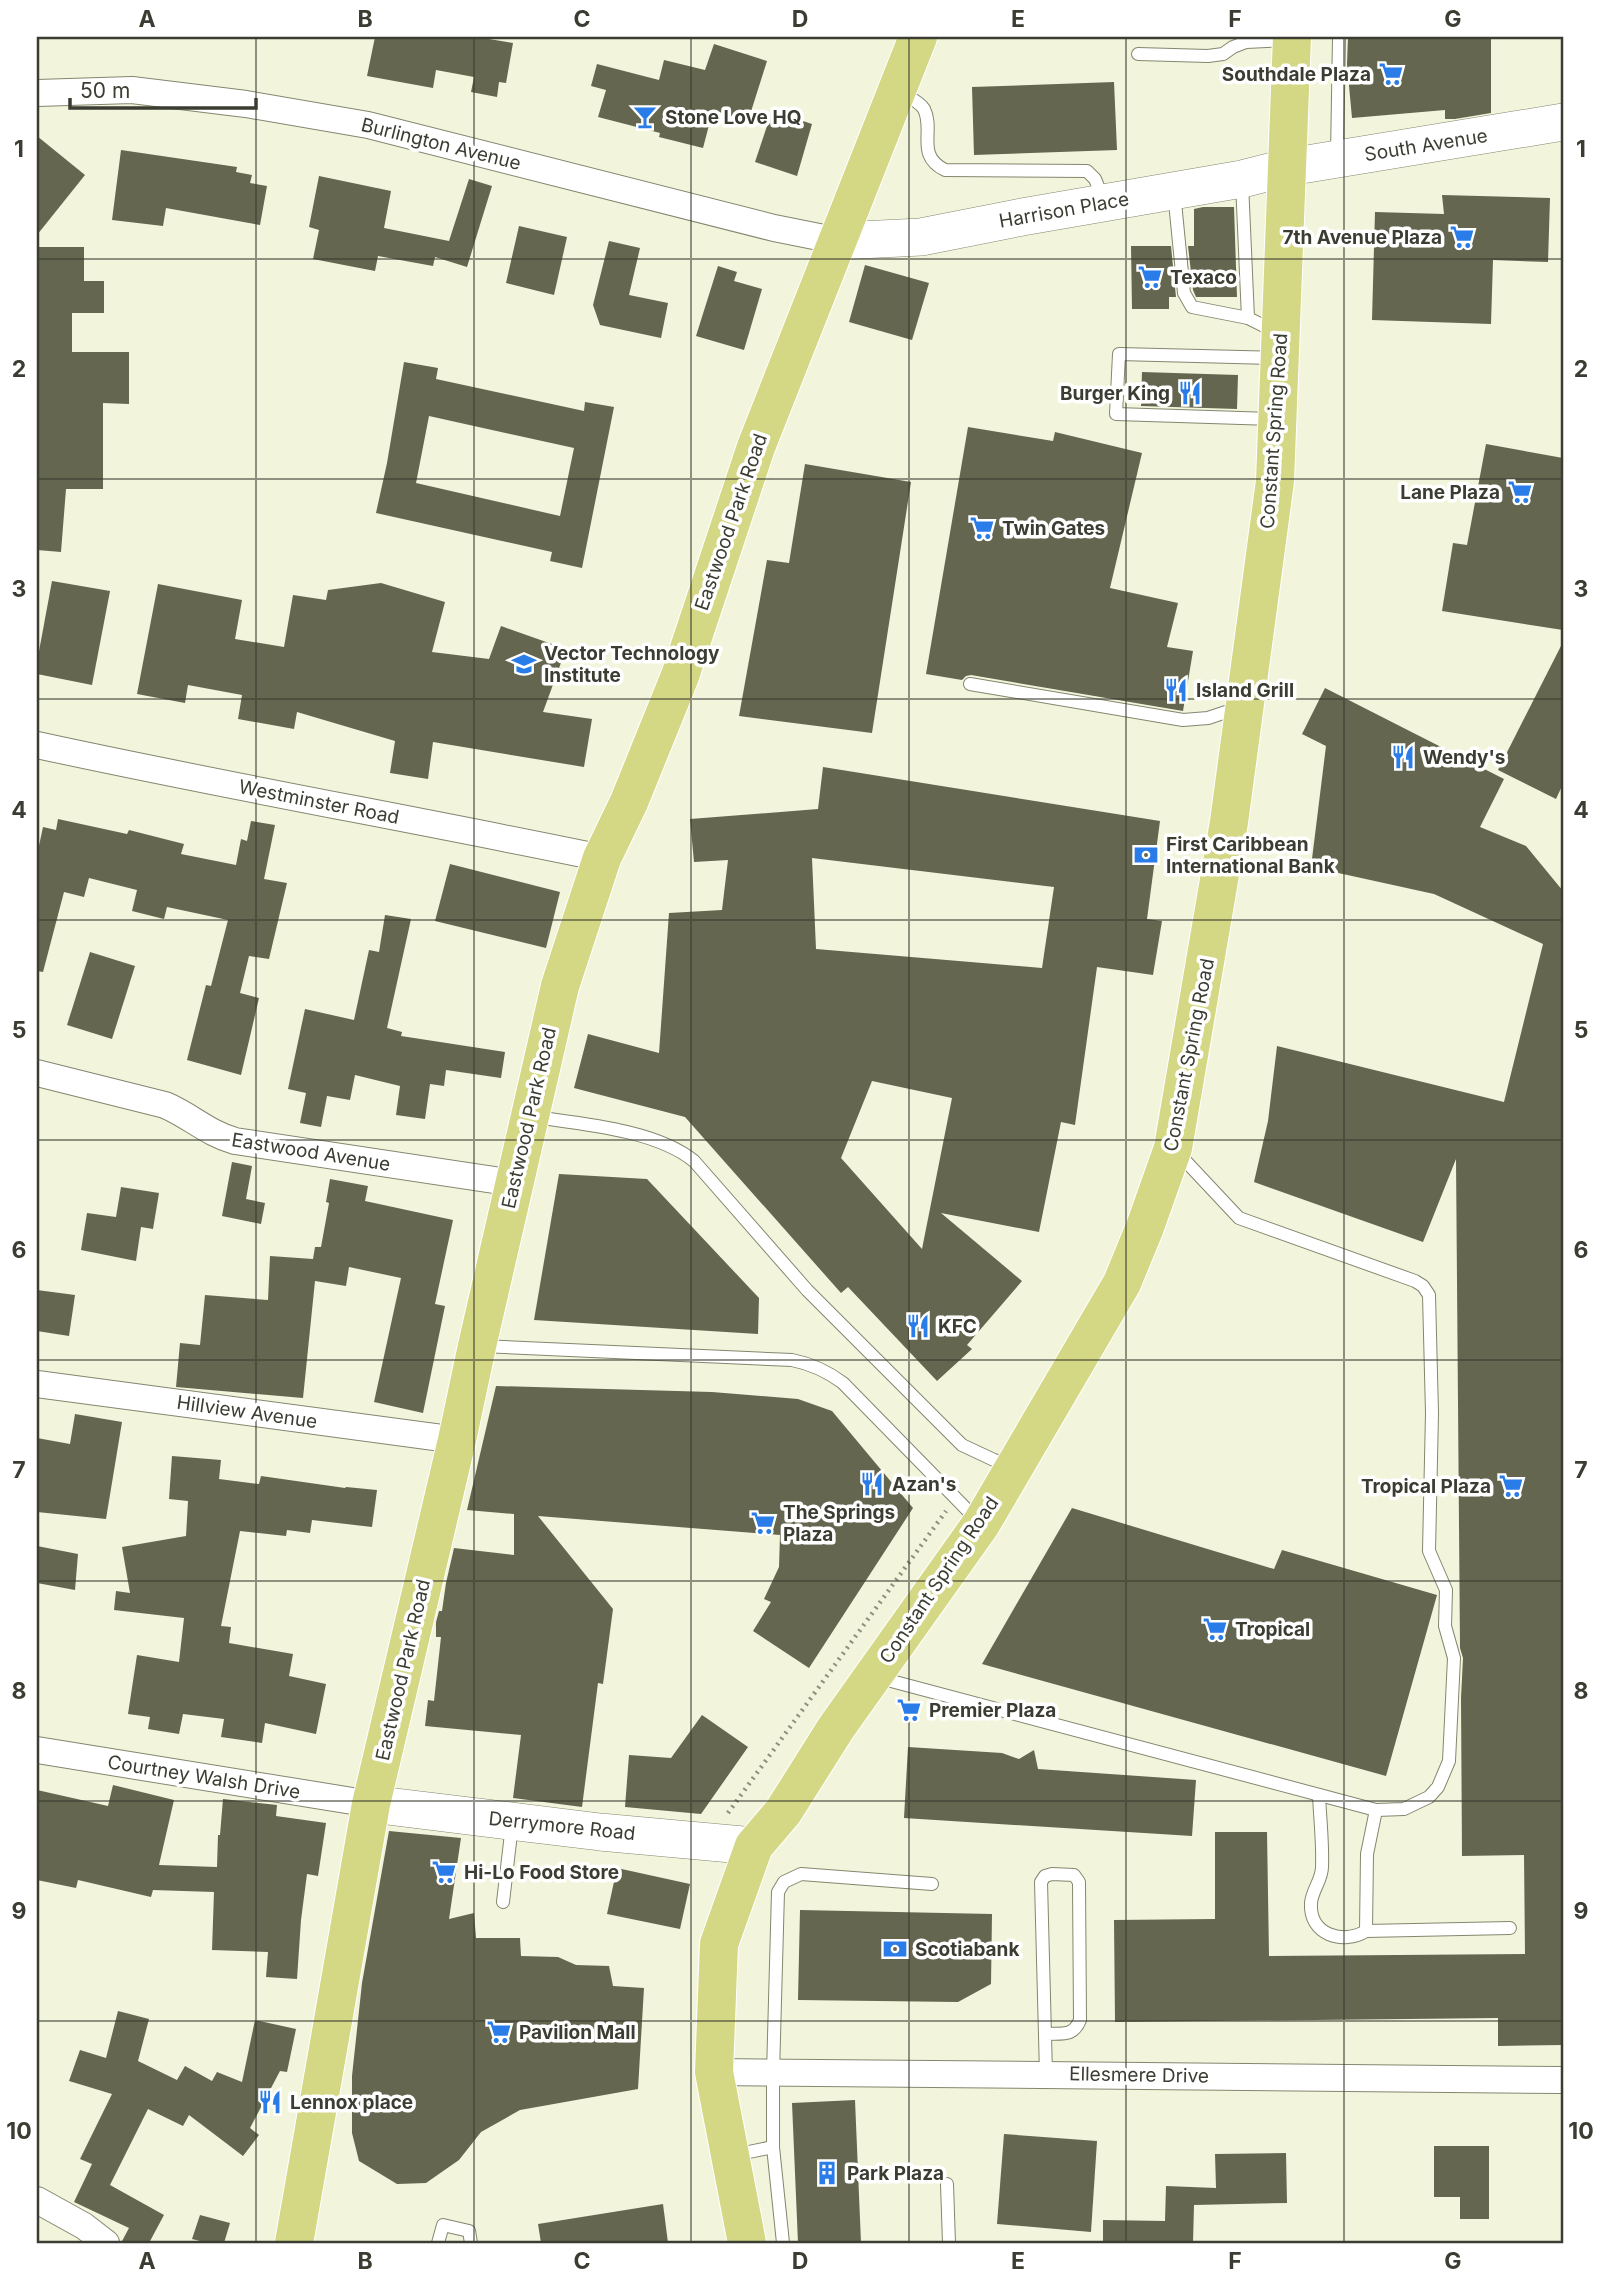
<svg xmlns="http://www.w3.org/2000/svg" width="1600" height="2280" viewBox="0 0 1600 2280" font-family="Inter,sans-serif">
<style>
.building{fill:#64664f;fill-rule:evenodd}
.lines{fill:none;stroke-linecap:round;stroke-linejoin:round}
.lane-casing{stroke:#84866f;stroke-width:14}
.street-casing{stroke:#84866f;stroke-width:28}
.secondary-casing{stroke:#84866f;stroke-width:38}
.primary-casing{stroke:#fff;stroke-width:40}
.path{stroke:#8e907f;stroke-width:4.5;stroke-dasharray:2 5;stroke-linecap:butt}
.lane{stroke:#fff;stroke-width:12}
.street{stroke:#fff;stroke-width:26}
.secondary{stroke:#fff;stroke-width:37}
.primary{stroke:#d4d784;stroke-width:38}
.grid{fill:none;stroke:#3b3c32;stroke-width:2;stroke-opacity:0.55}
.labels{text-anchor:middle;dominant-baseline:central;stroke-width:7;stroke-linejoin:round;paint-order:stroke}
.poi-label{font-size:19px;font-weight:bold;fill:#3b3c32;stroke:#fff;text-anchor:start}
.street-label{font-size:19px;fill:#3b3c32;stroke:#fff}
.neatline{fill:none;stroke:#3b3c32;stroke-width:2.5}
.grid-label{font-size:23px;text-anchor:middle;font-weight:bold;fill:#3b3c32}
</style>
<rect width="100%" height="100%" fill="#f2f5db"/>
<g class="building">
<path d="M375,37h114v2l24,4 -7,40 -7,-1 -2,15 -26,-5 3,-15 -38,-7 -3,18 -66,-12z"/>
<path d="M1348,37h143v76l-36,6h-10v-9l-93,8 -5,-54z"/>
<path d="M714,44l53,17 -19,60 -35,-11 -10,38 -44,-11 1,-4 -62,-16 8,-27 -15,-4 6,-22 62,16 5,-20 41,10z"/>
<path d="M1114,82l3,68 -143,5 -2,-68z"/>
<path d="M772,111l40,13 -15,52 -42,-14z"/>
<path d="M37,136l48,39 -48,60z"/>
<path d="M121,150l116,17 -1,5 16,3 -2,8 17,3 -7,39 -94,-17 -3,18 -51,-6z"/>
<path d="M319,176l72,15 -7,37 65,13 20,-62 23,7 -25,81 -32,-10 -2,9 -55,-10 -3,15 -62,-12 6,-29 -10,-3z"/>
<path d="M1442,195l108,3 -2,64 -55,-2 -2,64 -119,-4 3,-108 69,2z"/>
<path d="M1203,207h31l3,90h-41l-3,-7 -5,-44h6v-37z"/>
<path d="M519,226l48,11 -13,58 -48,-12z"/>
<path d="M609,241l31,7 -11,47 39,8 -7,35 -61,-13 -7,-20z"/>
<path d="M1131,246h40l5,51h-7v12h-37z"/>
<path d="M37,247h47v34h20v32h-32v39h57v52l-26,-1v86h-37l-5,63 -24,-2z"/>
<path d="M865,265l64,18 -17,57 -63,-18z"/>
<path d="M718,266l19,6 -3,9 28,8 -18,61 -48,-14z"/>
<path d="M404,362l34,6 -2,11 148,32 1,-9 29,5 -32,161 -32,-7 2,-9 -176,-39 11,-50zM429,416l145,32 -14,68 -144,-33z"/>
<path d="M1142,372l96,3 -1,34 -96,-3z"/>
<path d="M968,427l85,14 2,-9 87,21 -32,135 68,15 -11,44 26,4 -10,60 -212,-36 -5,1 -4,4 -36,-6z"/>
<path d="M1486,444l77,14v172l-121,-19 11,-68 14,2z"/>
<path d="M805,464l106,18 -39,251 -133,-17 28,-156 22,3z"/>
<path d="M52,581l58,10 -18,94 -55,-11v-12z"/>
<path d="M381,583l64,19 -13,50 57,7 12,-33 65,23 -23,63 49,7 -8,48 -151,-25 -5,37 -38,-6 5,-32 -98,-29 -3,17 -56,-10 4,-24 -54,-10 -3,18 -48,-9 21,-110 84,16 -7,39 49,8 9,-52 33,5 2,-10z"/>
<path d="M1563,642v142l-7,15 -58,-29z"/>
<path d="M1325,688l179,91 -24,48 46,19 37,45v1154l-65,1v-28l-383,4 -1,-102 101,-1v-87h52l2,124 256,-2 -1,-99 -62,1 -1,-158 2,-40 -3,-10 -4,-489 -33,83 -169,-60 14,-61 9,-75 227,56 39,-158 -109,-50 -123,-27 15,-121 -24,-12z"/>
<path d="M823,767l337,54 -13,98 15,2 -9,54 -56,-8 -22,158 -14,-3 -22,110 -98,-19 81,68 -55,64 5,4 -35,32 -89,-94 -7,6 -156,-176 -111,-29 14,-54 71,19 10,-140 53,-3 6,-50 -34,2 -4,-43 128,-10zM812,858l242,29 -12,81 -226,-19zM872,1081l80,17 -30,151 -81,-91z"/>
<path d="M58,819l69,15 2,-4 55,14 -3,10 55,11 5,-26 6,2 4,-20 24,4 -11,54 23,4 -18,76 -20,-3 -9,37 19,5 -18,77 -54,-15 19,-75 5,1 17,-66 -61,-13 -3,12 -32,-8 5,-21 -48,-12 -5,19 -20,-5 -21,80 -6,-1v-116l6,-28 13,3z"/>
<path d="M450,864l110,28 -14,56 -111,-27z"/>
<path d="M385,915l26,4 -24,109 15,4 -1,4 104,16 -4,26 -55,-8 -2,16 -14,-2 -5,35 -29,-4 4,-29 -45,-11 -5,25 -23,-4 -6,31 -21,-4 6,-30 -18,-4 17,-80 49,11 15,-70 10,2z"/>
<path d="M90,952l45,14 -23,73 -45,-14z"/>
<path d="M232,1162l20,4 -6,33 19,4 -4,21 -39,-8z"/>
<path d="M559,1174l88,5 112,119 -1,36 -224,-14z"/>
<path d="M330,1179l38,7 -3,15 88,19 -18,84 10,2 -22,107 -49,-11 27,-124 -52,-11 -3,19 -31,-5 -12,117 -127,-11 4,-44 20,2 5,-50 63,5 2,-44 43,3 2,-12h6l8,-44 -3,-1z"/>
<path d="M121,1187l38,6 -6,36 -12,-2 -5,34 -55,-11 6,-37 29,4z"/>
<path d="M37,1290l38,5 -6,41 -32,-5z"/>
<path d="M496,1386l216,6 86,7 34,12 81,97 -104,160 -56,-37 18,-29 -7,-3 15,-32 1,-32 -242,-19 75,93 -10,75 -5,-1 -16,124 -69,-9 8,-63 -96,-9 3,-26 6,1 7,-64h-5v-15l3,-11h3l4,-28 8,-35 60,7v-41l-47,-4z"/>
<path d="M75,1414l47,8 -16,97 -69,-7v-74l33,6z"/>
<path d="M172,1456l49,4 -2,19 40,5 2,-8 84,12 1,-1 31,3 -5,37 -60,-7 -2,13 -23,-3 -1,6 -46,-5 -19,95 10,1 -2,16 64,11 -4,22 37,8 -10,50 -51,-11 -3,20 -41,-6 3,-18 -41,-5 -4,20 -31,-5 2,-12 -22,-3 9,-59 42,7 5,-44 -70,-8 2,-19 14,2 -8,-46 64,-11 2,-35 -19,-2z"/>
<path d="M1072,1508l202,61 8,-19 155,45 -51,181 -404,-112z"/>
<path d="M37,1546l41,8 -3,36 -38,-7z"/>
<path d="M702,1715l46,32 -47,67 -76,-7 4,-52 42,3z"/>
<path d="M908,1747l94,6 17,6 15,-9 4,19 158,11 -4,56 -288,-18z"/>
<path d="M113,1785l61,15 -15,65 58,2 1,-32h2l3,-36 54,6 -1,11 50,7 -8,53 -11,-2 -6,46 -4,59 -31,-2 2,-25 -56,-2 2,-58 -61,-2 -2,7 -73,-17 -2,8 -39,-8v-90l71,16z"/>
<path d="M389,1831l72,7 -12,81 25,-6 2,25h44l1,18 37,1 18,8 33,1 4,20 31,2 -6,101 -118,21 -39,22 -22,28 -33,23 -29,1 -38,-23 -7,-28v-57l10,-93z"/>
<path d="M617,1868l73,16 -10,45 -73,-15z"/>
<path d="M800,1910l192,4 -1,70 -33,18 -160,-2z"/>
<path d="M118,2011l31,8 -11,42 39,19 8,-14 27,15 5,-9 25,10 13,-62 41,9 -9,43 -7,-1 -30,57 9,7 -16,21 -54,-41 -6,11 -35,-17 -38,76 54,30 -15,28h-28l8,-15 -55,-26 18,-38 -12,-5 32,-65 -43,-13 11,-31 26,8z"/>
<path d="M855,2100l6,143h-63l-6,-140z"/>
<path d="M1004,2134l93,7 -6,91 -94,-8z"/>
<path d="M1434,2146h55v73h-29v-22h-26z"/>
<path d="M1286,2153l1,50 -93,2 -1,38h-90v-23l62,1 1,-35 50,2 -1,-34z"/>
<path d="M663,2204l5,39h-127l-3,-19z"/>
<path d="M200,2215l30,8 -6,20h-16l-16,-4z"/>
</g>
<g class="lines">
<g class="lane-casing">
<g id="lane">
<path d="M1138,54l70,2 15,-2 10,-7 13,-5 42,-2"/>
<path d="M900,92c8,5 19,9 24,17 11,22 -9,46 21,61l142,1 8,8 9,22"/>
<path d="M1337,155l2,-118"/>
<path d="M1242,183l6,135 28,14"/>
<path d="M1174,192l10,101 8,14 56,11"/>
<path d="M1274,419l-158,-5 3,-60 158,4"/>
<path d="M970,684l213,36 25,-2 30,-10"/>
<path d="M535,1117c48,7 121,13 159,44l113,129 155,155 32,15 18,4"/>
<path d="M480,1346l312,14c20,4 35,11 51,23l136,139"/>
<path d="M880,1678l496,132 28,-1 25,-12 9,-10 11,-26 5,-103 -9,-32 1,-36 -17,-39 3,-138 -3,-118 -6,-9 -8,-5 -176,-63 -61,-65"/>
<path d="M1319,1795c1,24 4,48 3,72 0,13 -10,23 -11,36 -2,32 32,42 55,28l144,-3"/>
<path d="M503,1902l9,-77"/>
<path d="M1366,1931l1,-77 9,-44"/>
<path d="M1046,2034c17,-1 27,3 34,-14l-1,-138 -5,-7 -22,-1 -7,2 -4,6 5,192"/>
<path d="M734,2155l39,-8"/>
<path d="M947,2184l2,59"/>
<path d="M438,2243l5,-18 26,6 2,12"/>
<path d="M783,2243l-10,-96v-74l5,-181 6,-10 17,-8 131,10"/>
</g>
</g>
<g class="street-casing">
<g id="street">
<path d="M37,93l95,-3 114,14 122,21 406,103 65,13"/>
<path d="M37,745c188,41 377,74 565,113"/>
<path d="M37,1073l128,32c26,11 42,28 70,36l279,42"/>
<path d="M37,1384l420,56"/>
<path d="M37,1750l334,54"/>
<path d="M714,2072l849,8"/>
<path d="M37,2200l47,26 22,17"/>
</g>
</g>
<g class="secondary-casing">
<g id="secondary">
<path d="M839,241l82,-4 101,-20 220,-38 47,-12 274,-45"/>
<path d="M371,1804l229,28 154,14"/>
</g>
</g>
<g class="primary-casing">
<g id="primary">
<path d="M294,2243l77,-439 86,-364 20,-94 83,-360 42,-128 27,-56 51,-126 76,-229 162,-410"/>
<path d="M747,2243l-33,-171 5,-128 35,-98 29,-34 53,-84 145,-204 141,-241 23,-56 28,-79 56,-326 46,-341 17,-444"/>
</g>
</g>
<path class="path" d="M728,1813l218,-302"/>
<use href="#lane" class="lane"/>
<use href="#street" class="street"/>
<use href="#secondary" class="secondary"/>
<use href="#primary" class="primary"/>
</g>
<path class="grid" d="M256,37v2206M474,37v2206M691,37v2206M909,37v2206M1126,37v2206M1344,37v2206M37,259h1526M37,479h1526M37,699h1526M37,920h1526M37,1140h1526M37,1360h1526M37,1581h1526M37,1801h1526M37,2021h1526"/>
<defs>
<g id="supermarket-bare" transform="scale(1.89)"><path d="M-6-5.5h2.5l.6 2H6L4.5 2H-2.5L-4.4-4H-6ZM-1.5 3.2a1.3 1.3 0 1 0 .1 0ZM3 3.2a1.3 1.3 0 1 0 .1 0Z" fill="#2a7de8" stroke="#fff" stroke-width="2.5" paint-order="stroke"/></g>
<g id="bar-bare" transform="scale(1.89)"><path d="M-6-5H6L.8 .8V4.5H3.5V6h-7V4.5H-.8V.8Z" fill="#2a7de8" stroke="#fff" stroke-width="2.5" paint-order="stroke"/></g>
<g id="restaurant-bare" transform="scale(1.89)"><path d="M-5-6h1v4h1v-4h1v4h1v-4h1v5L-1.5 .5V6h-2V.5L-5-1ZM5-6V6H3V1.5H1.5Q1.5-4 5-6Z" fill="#2a7de8" stroke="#fff" stroke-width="2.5" paint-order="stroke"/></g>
<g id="school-bare" transform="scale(1.89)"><path d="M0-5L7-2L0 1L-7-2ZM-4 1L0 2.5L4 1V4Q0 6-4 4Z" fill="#2a7de8" stroke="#fff" stroke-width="2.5" paint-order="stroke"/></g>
<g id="bank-bare" transform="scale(1.89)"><path d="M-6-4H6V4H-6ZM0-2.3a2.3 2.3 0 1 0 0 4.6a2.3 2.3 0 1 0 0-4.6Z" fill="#2a7de8" stroke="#fff" stroke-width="2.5" paint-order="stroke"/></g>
<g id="building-bare" transform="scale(1.89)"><path d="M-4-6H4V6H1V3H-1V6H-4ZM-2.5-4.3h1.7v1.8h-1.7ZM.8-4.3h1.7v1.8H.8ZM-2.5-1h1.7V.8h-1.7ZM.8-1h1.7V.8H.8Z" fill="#2a7de8" stroke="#fff" stroke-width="2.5" paint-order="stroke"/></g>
</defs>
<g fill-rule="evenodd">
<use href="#supermarket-bare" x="1391" y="74"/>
<use href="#bar-bare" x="645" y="117"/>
<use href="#supermarket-bare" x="1462" y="237"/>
<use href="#supermarket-bare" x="1150" y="277"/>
<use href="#restaurant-bare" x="1190" y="393"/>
<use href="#supermarket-bare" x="1520" y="492"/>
<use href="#supermarket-bare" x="982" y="528"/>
<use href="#school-bare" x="524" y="664"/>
<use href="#restaurant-bare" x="1176" y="690"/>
<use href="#restaurant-bare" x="1403" y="757"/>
<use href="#bank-bare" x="1146" y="855"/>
<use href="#restaurant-bare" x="918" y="1326"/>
<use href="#restaurant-bare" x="872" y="1484"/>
<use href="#supermarket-bare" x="1511" y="1486"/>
<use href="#supermarket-bare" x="763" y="1523"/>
<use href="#supermarket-bare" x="1215" y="1629"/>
<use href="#supermarket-bare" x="909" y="1710"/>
<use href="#supermarket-bare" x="444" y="1872"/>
<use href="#bank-bare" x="895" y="1949"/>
<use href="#supermarket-bare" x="499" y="2032"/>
<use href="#restaurant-bare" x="270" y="2102"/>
<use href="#building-bare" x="827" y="2173"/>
</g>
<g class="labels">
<g class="poi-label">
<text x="1371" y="74" text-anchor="end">Southdale Plaza</text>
<text x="665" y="117">Stone Love HQ</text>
<text x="1442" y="237" text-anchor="end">7th Avenue Plaza</text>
<text x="1170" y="277">Texaco</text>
<text x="1170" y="393" text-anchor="end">Burger King</text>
<text x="1500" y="492" text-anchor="end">Lane Plaza</text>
<text x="1002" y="528">Twin Gates</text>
<text x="544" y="653">Vector Technology<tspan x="544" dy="22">Institute</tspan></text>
<text x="1196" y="690">Island Grill</text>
<text x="1423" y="757">Wendy's</text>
<text x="1166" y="844">First Caribbean<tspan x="1166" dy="22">International Bank</tspan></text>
<text x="938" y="1326">KFC</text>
<text x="892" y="1484">Azan's</text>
<text x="1491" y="1486" text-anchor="end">Tropical Plaza</text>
<text x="783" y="1512">The Springs<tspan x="783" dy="22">Plaza</tspan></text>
<text x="1235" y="1629">Tropical</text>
<text x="929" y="1710">Premier Plaza</text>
<text x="464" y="1872">Hi-Lo Food Store</text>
<text x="915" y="1949">Scotiabank</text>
<text x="519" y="2032">Pavilion Mall</text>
<text x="290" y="2102">Lennox place</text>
<text x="847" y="2173">Park Plaza</text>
</g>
<g class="street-label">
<text transform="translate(441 144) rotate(14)">Burlington Avenue</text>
<text transform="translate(1426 145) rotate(-9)">South Avenue</text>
<text transform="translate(1064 210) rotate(-10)">Harrison Place</text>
<text transform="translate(1274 431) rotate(-86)">Constant Spring Road</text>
<text transform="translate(731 522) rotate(-71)">Eastwood Park Road</text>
<text transform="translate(319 802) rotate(11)">Westminster Road</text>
<text transform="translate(1189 1055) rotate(-79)">Constant Spring Road</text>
<text transform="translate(529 1118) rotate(-77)">Eastwood Park Road</text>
<text transform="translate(311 1152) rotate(9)">Eastwood Avenue</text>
<text transform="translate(247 1412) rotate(8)">Hillview Avenue</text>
<text transform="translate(939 1580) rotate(-56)">Constant Spring Road</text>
<text transform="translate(403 1670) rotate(-77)">Eastwood Park Road</text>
<text transform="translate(204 1777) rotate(9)">Courtney Walsh Drive</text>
<text transform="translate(562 1826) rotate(6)">Derrymore Road</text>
<text transform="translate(1139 2075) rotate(1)">Ellesmere Drive</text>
</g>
</g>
<rect width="1600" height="2280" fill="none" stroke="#ffffff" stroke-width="77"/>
<path d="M70 98v10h186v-10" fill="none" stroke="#3b3c32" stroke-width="3.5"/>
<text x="80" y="98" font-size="21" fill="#3b3c32" stroke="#ffffff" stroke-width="5" paint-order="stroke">50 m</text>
<rect x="38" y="38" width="1524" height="2204" class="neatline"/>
<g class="grid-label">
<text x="147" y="27">A</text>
<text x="365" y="27">B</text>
<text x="582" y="27">C</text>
<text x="800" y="27">D</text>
<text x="1018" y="27">E</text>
<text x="1235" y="27">F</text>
<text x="1453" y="27">G</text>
<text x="19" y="157">1</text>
<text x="1581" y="157">1</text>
<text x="19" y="377">2</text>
<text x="1581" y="377">2</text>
<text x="19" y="597">3</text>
<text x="1581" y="597">3</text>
<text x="19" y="818">4</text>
<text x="1581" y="818">4</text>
<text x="19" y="1038">5</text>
<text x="1581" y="1038">5</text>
<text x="19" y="1258">6</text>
<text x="1581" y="1258">6</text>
<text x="19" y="1478">7</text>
<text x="1581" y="1478">7</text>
<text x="19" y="1699">8</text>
<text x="1581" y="1699">8</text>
<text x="19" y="1919">9</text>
<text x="1581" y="1919">9</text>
<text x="19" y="2139">10</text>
<text x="1581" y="2139">10</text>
<text x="147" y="2269">A</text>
<text x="365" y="2269">B</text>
<text x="582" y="2269">C</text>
<text x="800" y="2269">D</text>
<text x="1018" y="2269">E</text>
<text x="1235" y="2269">F</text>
<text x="1453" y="2269">G</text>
</g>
</svg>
